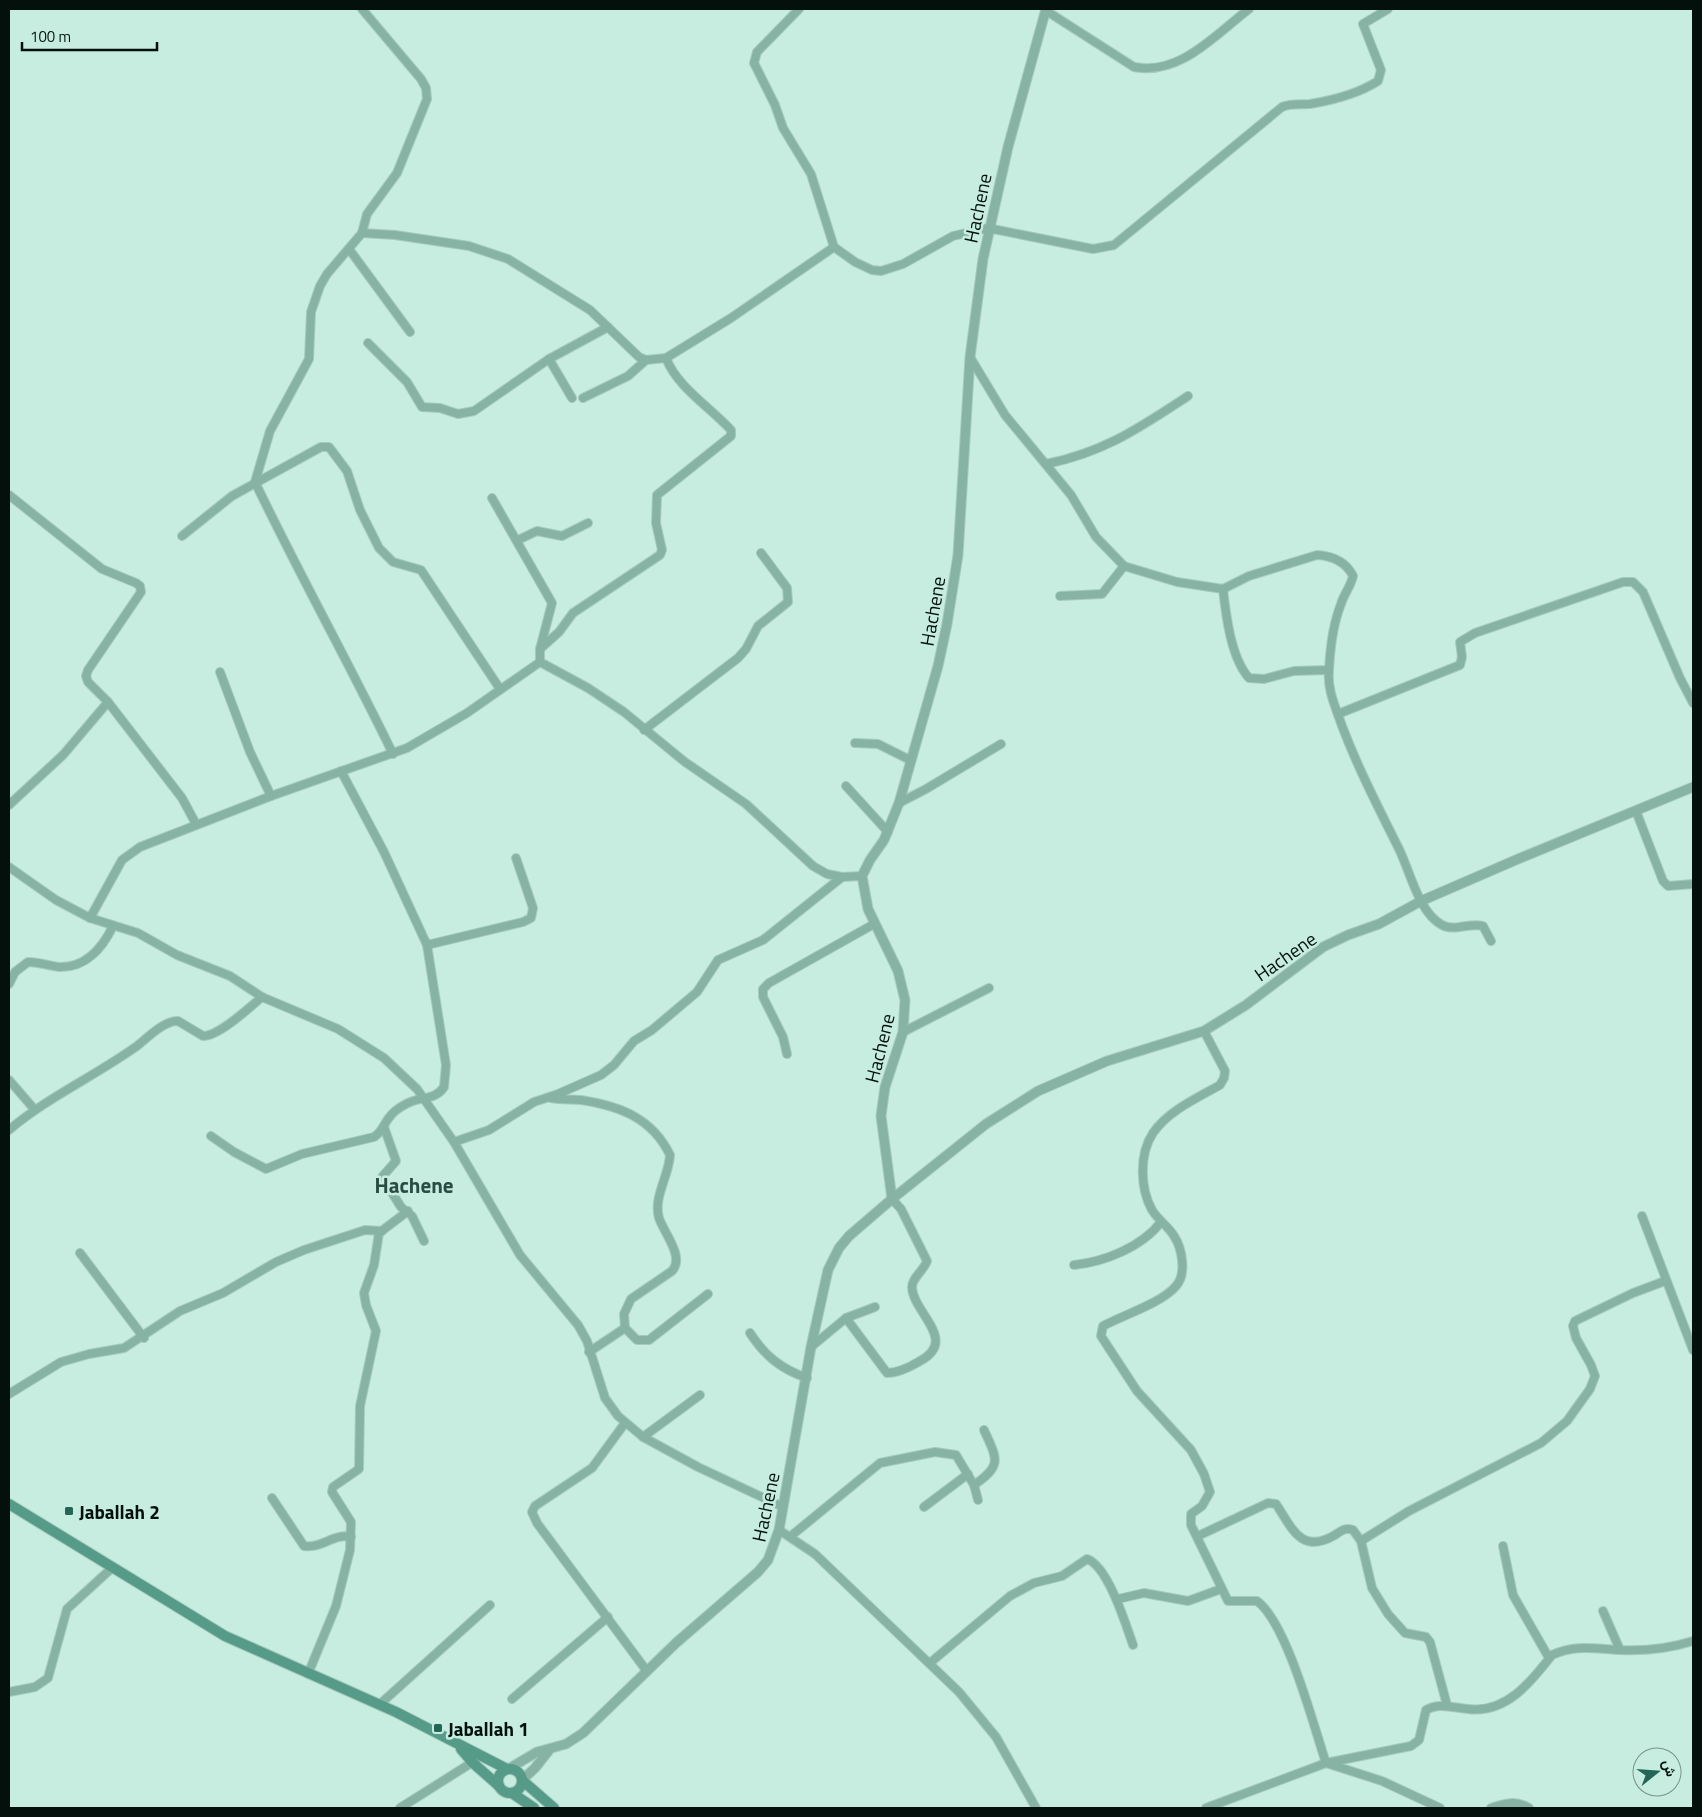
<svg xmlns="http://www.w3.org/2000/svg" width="1702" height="1817" viewBox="0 0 1702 1817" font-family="'Titillium Web',Vazirmatn,sans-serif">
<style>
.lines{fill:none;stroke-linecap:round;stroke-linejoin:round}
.minor-casing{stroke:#a7cabe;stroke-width:10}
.tertiary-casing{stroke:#a7cabe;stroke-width:11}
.secondary-casing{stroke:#a7cabe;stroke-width:12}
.minor{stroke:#87b3a5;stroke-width:8}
.tertiary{stroke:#87b3a5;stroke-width:9}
.secondary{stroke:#559b87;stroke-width:10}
.poi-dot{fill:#246655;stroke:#c6ede0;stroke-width:2}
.labels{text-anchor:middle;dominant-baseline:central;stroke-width:5;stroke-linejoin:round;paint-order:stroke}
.street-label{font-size:19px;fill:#04100c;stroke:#c6ede0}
.poi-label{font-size:19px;font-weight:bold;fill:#04100c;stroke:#c6ede0;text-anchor:start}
.quarter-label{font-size:21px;font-weight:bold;fill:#2a4c42;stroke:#c6ede0}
</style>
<rect width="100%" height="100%" fill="#c6ede0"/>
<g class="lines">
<g class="minor-casing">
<g id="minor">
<path d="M362,9l59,70 5,9 1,11 -30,74 -30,41 -5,19 -35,41 -7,12 -9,26 -2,47 -39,72 -15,51c44,92 94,181 138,272"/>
<path d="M799,9l-42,43 -3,11 21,42 8,23 28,46 23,73"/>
<path d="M1045,10l89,57c46,9 82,-33 115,-58"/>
<path d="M362,233l33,2 74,11 39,13 82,51 49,47 7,3 20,-2 65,-40 103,-71 21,15 17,8 9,1 22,-7 50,-28 35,-8 105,21 21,-4 168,-138c10,-4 18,-2 28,-3 24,-4 48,-10 68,-23l3,-11 -18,-46 25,-15"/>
<path d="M349,249l61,83"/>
<path d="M368,343l39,39 15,25 18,1 18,6 16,-3 75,-52 59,-32"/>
<path d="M970,357l35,58 66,80 25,42 28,29 53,16 46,7 26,-13 68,-21c16,1 29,7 36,21 -2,10 -9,18 -12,28 -8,20 -11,45 -12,67 -2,19 7,37 13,55 16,42 36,81 56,121 12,23 20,65 44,78 13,7 28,-3 41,1l8,15"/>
<path d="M549,359l23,39"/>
<path d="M583,398l45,-22 18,-16"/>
<path d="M1046,464c59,-12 93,-36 142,-68"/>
<path d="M9,495l93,74 34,14 4,3 1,6 -53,78 -2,6 2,6 20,20 -45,53 -54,50"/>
<path d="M492,498l60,105 -12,46v13"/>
<path d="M182,536l50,-40 89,-49h8l18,24 13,39 19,38 14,14 28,8 79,119"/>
<path d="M518,540l19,-9 25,5 26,-13"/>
<path d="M1223,589c3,27 8,69 26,89l15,1 30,-8 35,-1"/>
<path d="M1060,596l42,-2 22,-28"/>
<path d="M540,649l19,-17 14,-19 87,-58 2,-5 -6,-27 1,-28 74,-59v-6c-21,-23 -54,-43 -65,-72"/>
<path d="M220,672l30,80 21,44"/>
<path d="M108,702l74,96 14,26"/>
<path d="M1338,714l122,-49 2,-8 -2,-15 15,-9 148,-51h10l10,10 37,86 13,25"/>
<path d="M644,730l94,-72 8,-9 12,-23 30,-24 -1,-14 -26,-35"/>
<path d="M855,743l23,1 32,16"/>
<path d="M846,786l42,46"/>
<path d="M899,803l27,-14 75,-45"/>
<path d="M1636,811l27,70 5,5 25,-2"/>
<path d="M9,867l47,33 34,18 48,15 39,22 53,21 32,21 76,32 46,29 33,31 37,53 66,113 58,70 9,16 18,57 13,18 25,21 55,30 85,40"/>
<path d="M90,918l32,-58 18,-13 131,-51 136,-48 60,-35 73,-51 48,26 36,24 61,50 61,42 67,62 14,8 15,3 20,-1"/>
<path d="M427,945l96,-23 8,-4 2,-10 -17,-50"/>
<path d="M9,984l6,-12 13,-10c11,0 21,4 31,5 27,1 44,-20 54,-41"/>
<path d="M1204,1031l21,40 -1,7 -4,7c-23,13 -52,26 -67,48 -14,21 -13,55 -1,77 6,10 16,16 22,26 8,12 13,38 2,50 -14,17 -53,29 -73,40l-2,10 36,55 54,59 13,24 6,18 -8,14 -11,8v11l37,76h29c30,22 56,123 69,162l56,18 58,27"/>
<path d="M903,1032l86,-44"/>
<path d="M787,1054l-4,-17 -20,-40v-8l6,-6 105,-59"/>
<path d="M9,1080l26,30"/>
<path d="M551,1098c10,2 20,1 30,2 39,6 71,18 89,55 -1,21 -17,42 -11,63 5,15 26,39 13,53l-41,28 -7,15 1,14 -36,24"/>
<path d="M384,1127l12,34 -14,16 19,30 11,9 12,25"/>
<path d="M9,1130c39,-33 86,-54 128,-84 10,-8 28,-26 41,-25l25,15c16,0 46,-28 59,-39"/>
<path d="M211,1136l23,16 32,17 36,-15 72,-17c8,-5 9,-11 14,-18 4,-6 12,-12 18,-15 13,-8 29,-3 38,-17l2,-22 -19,-120 -43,-93 -43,-81"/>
<path d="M454,1142l35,-12 45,-28 24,-8 43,-19 13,-10 20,-24 18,-11 45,-38 21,-32 45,-20 79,-63"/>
<path d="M1642,1216l51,134"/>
<path d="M80,1253l64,85"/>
<path d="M1074,1265c30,-3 68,-18 87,-43"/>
<path d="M846,1318l41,55c11,0 23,-6 33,-12 39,-21 -7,-48 -8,-74 0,-9 12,-17 15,-26l-26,-52 -9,-10"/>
<path d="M625,1328l12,12h12l59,-46"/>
<path d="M750,1333c15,23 31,36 57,45"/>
<path d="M811,1347l35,-29 29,-11"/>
<path d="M9,1394l52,-32 28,-8 35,-6 56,-37 43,-18 53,-31 28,-12 61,-20 17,1"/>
<path d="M625,1423l-33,45 -57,38 -3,6 5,11 109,147"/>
<path d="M643,1437l57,-42"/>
<path d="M974,1485c29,-20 23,-26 10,-55"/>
<path d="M272,1498l32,48c17,3 30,-13 47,-9"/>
<path d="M924,1507l44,-33"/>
<path d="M779,1530l36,24 144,138 37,45 40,71"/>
<path d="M791,1536l89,-73 55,-11 21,3 18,30 4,15"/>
<path d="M1198,1536l70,-33 8,1c16,24 25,51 59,31 6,-4 10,-8 18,-5l8,11 11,47 16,26 17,19 21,4 4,5 17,63"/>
<path d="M1361,1541l48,-30 132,-68 26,-22 23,-32 5,-13 -4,-11 -15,-27 -3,-12 2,-5 58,-28 32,-12"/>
<path d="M1503,1546l10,49 36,63"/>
<path d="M1118,1599l26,-6 44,8 33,-12"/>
<path d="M1603,1611l17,39"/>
<path d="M931,1662l79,-66 24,-13 28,-7 25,-17c21,7 39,66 46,86"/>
<path d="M308,1674l28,-68 14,-56 1,-28 -19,-30 1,-5 26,-18 1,-63 16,-75 -10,-26 -2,-12 10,-28 5,-32 29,-22"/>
<path d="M9,1692l26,-5 13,-9 19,-69 46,-42"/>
<path d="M512,1699l96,-82"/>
<path d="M379,1705l111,-100"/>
<path d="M400,1808l76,-48"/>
<path d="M1206,1808l120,-45 85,-17 8,-6 7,-30c13,-8 28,-2 42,-1 38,5 63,-27 84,-54 24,-11 43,-6 68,-5 23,1 51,-2 73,-9"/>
<path d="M1491,1808c14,-5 25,-8 38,0"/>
</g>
</g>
<g class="tertiary-casing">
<g id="tertiary">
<path d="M892,1199l-11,-83 4,-29 18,-55 2,-32 -7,-29 -30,-62 -6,-33 8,-16 14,-20 15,-37 39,-137 9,-42 11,-69 12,-198 13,-98 25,-112 38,-138"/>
<path d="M510,1768l27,-16 29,-8 17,-11 93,-90 82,-71 10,-12 11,-30 32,-183 17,-77 11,-22 10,-12 43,-37 94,-75 52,-33 69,-30 97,-30 42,-26 77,-58 25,-12 31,-11 42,-23 97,-42 175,-72"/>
<path d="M522,1780l13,-12 15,-19"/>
</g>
</g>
<g class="secondary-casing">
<g id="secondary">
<path d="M9,1504l216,132 171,76 111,57"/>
<path d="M461,1749l12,14 26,23"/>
<circle cx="510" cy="1781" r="12"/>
<path d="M523,1781l31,27"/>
<path d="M512,1793l22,15"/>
</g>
</g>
<use href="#minor" class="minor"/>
<use href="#tertiary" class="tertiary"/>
<use href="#secondary" class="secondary"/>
</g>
<g class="poi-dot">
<rect x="64" y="1506" width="10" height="10" rx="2.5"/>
<rect x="433" y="1723" width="10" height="10" rx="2.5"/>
</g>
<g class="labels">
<g class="street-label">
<text transform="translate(977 208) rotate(-78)">Hachene</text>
<text transform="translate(932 611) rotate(-80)">Hachene</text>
<text transform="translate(1285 956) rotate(-35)">Hachene</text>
<text transform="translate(879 1048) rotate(-76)">Hachene</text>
<text transform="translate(765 1507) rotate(-78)">Hachene</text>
</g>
<g class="poi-label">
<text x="79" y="1511">Jaballah 2</text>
<text x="448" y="1728">Jaballah 1</text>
</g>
<g class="quarter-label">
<text x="414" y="1185">Hachene</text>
</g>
</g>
<rect width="1702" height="1817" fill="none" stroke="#04100c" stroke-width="20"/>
<g transform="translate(1657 1772) rotate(73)"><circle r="24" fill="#c6ede0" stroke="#78958b"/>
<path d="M0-4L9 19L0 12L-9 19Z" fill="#246655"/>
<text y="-8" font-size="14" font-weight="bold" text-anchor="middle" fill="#04100c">ش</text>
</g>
<path d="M22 42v8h135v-8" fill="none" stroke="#04100c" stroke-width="2.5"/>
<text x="30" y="42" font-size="15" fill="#04100c" stroke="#c6ede0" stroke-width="4" paint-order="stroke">100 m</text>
</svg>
